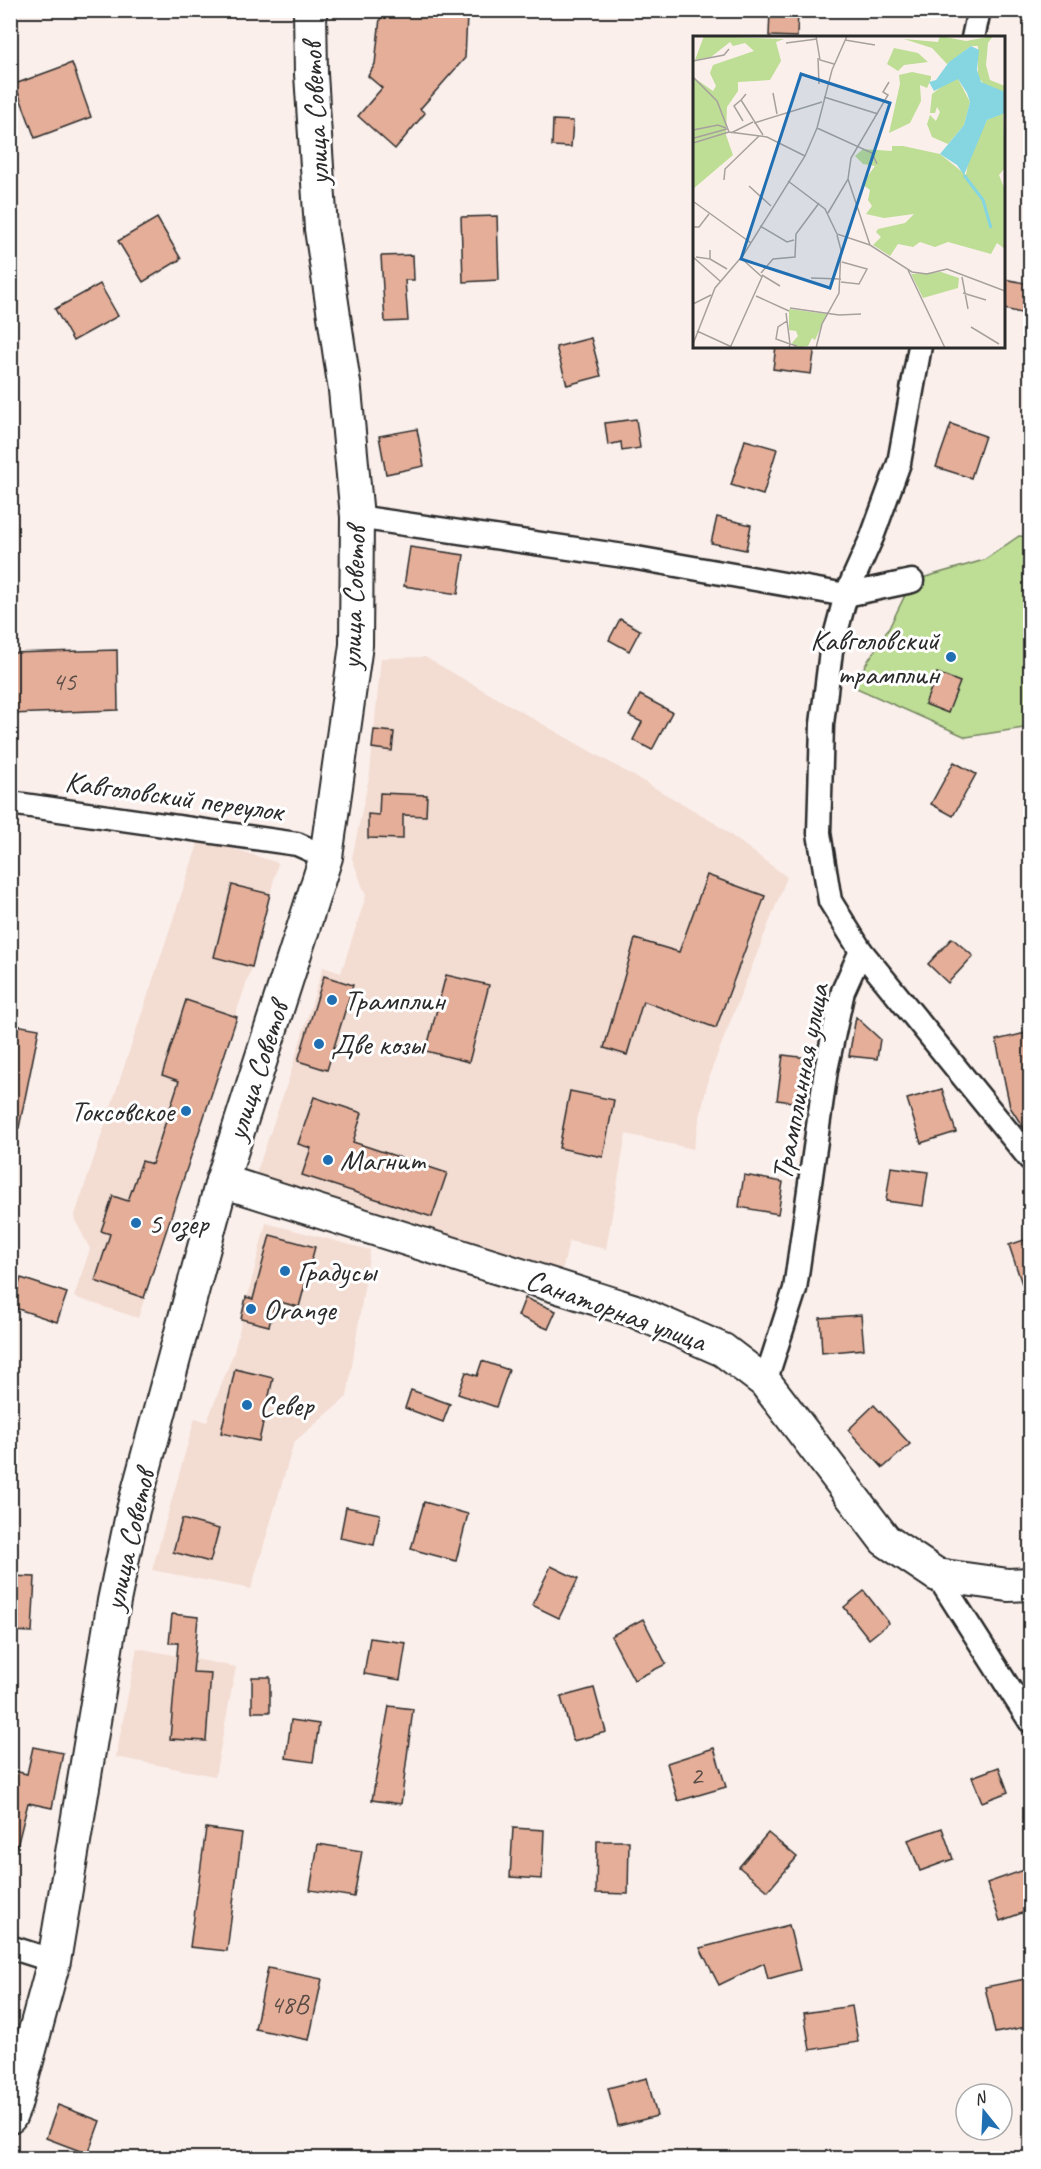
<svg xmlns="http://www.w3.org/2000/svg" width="1041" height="2169" viewBox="0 0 1041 2169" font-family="Caveat,sans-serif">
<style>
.built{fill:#f3dcd2}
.green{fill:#bedd95;stroke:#748460;stroke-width:1.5}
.building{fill:#e4ae99;stroke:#2b2b2b;stroke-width:1.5}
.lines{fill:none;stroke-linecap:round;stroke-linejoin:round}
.street-casing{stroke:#2b2b2b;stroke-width:27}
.secondary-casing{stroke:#2b2b2b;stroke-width:36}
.street{stroke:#fff;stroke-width:22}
.secondary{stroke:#fff;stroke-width:32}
.poi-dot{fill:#1f6fb2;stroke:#fff;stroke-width:2}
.labels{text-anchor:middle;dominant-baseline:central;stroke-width:6;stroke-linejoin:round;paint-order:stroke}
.number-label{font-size:27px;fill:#594c46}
.street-label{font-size:30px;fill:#2b2b2b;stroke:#fff}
.poi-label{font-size:30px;fill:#2b2b2b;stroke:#fff;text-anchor:start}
.inset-river{fill:none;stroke:#85d6e0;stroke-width:3}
.inset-road{fill:none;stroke:#a7a19e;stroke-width:1.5}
.view{fill:#1f6fb2;fill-opacity:0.15;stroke:#1f6fb2;stroke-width:3}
.inset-edge{fill:none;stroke:#2b2b2b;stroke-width:3}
</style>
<rect width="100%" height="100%" fill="#faefeb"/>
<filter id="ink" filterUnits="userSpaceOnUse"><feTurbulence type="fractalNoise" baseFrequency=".0167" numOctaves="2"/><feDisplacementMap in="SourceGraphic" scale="12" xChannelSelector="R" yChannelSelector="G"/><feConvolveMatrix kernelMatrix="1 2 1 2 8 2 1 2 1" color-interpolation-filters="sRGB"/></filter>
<g filter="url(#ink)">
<g class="built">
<path d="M425,657l284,162 78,58 -78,199 -16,73 -67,-15 -20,115 -37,-8 -9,39 -305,-103 34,-99 34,-111 18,6 25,-77 -14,-38 18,-85 11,-115z"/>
<path d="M200,838l78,25 -26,104 -17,49 2,1 -99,301 -64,-21 16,-48 -16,-31z"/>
<path d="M266,1223l104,27 -23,147 -53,45 -43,147 -99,-19 43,-152 12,4 27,-70z"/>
<path d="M137,1648l99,19 -21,109 -99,-19z"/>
</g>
<path class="green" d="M1019,536l11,1v190l-64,10 -114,-51 37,-58 23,-47 72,-21z"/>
<g class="building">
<path d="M770,10l28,1 -1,26 -28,-1z"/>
<path d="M434,13l33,3 -2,42 -45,51 5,4 -30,36 -37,-33 24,-28 -14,-12 7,-12 5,-46z"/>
<path d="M72,63l19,54 -56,21 -20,-54z"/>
<path d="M553,120l20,1 -2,26 -19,-1z"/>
<path d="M497,216l2,64 -36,2 -2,-65z"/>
<path d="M157,218l24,41 -38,23 -25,-41z"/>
<path d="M413,255l1,25h-9l3,41 -23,1 -4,-66z"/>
<path d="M1004,279l26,5v31l-26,-6z"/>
<path d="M100,284l18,32 -45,25 -18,-32z"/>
<path d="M591,338l10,38 -34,9 -11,-38z"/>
<path d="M776,346h39l-4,28 -38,-5z"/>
<path d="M636,419l4,29 -18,3 -1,-9 -13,3 -3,-22z"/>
<path d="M951,424l34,12 -14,42 -35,-11z"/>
<path d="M417,429l7,37 -38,8 -7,-38z"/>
<path d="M745,440l32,9 -14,46 -32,-10z"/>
<path d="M717,517l34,8 -5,25 -35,-7z"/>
<path d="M410,547l54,8 -6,39 -54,-8z"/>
<path d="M620,619l20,11 -11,21 -20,-11z"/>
<path d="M117,650l1,60 -108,4v-61z"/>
<path d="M937,673l23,9 -12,31 -23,-9z"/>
<path d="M640,695l32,17 -20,38 -19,-10 9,-18 -13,-6z"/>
<path d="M374,730l20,2 -2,19 -20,-3z"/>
<path d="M954,762l22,12 -23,42 -22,-12z"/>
<path d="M380,793l47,2 -1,21 -23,-1v24l-35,-1v-24l11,1z"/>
<path d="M707,875l58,21 -49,132 -73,-27 -16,54 -23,-7 31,-109 44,13z"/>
<path d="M232,885l38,9 -18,73 -38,-10z"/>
<path d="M952,938l21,18 -25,27 -20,-19z"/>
<path d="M446,975l43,10 -20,77 -43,-11z"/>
<path d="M324,976l29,9 -26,85 -29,-9z"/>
<path d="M186,1000l51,17 -93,281 -49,-17 15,-47 -9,-3 12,-35 15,5 14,-40 10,3 27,-83 -17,-6z"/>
<path d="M856,1017l24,22 -3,20 -28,-3z"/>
<path d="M10,1024l29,5 -20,99 -9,-1z"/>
<path d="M1030,1032v106l-20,-31 -14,-67z"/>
<path d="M783,1055l25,3 -7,45 -24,-3z"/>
<path d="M942,1089l14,43 -35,11 -14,-44z"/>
<path d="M570,1091l44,9 -11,57 -44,-9z"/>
<path d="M314,1097l48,16 -9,29 94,31 -15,44 -130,-42 9,-27 -13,-4z"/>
<path d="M891,1167l37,5 -5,34 -37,-5z"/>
<path d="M744,1175l39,7 -5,32 -39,-7z"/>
<path d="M270,1235l45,12 -16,60 -23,-6 -7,25 -28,-7 5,-22 7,2z"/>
<path d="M1030,1238v60l-3,1 -18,-54z"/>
<path d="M21,1278l46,15 -10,29 -45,-15z"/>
<path d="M525,1298l31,13 -8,18 -30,-13z"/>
<path d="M861,1315l3,34 -42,4 -2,-35z"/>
<path d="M482,1361l27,9 -13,37 -38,-13 8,-22 11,4z"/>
<path d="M235,1369l38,9 -14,63 -38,-8z"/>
<path d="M411,1390l39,14 -7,18 -38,-14z"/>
<path d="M874,1405l36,39 -27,24 -35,-38z"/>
<path d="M424,1502l44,12 -12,47 -45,-12z"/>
<path d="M346,1507l34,7 -6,31 -34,-7z"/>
<path d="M182,1519l37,10 -9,33 -37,-10z"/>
<path d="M551,1566l27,13 -19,39 -27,-13z"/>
<path d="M10,1576l25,1 -3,55 -22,-1z"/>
<path d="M864,1591l25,32 -20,16 -25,-32z"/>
<path d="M172,1614l26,3 -5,55 18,1 -5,68 -36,-2 8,-96h-9z"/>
<path d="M643,1619l23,45 -32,16 -23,-44z"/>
<path d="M370,1638l36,5 -6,37 -36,-6z"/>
<rect x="252" y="1677" width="18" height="35"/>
<path d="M594,1688l12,44 -33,9 -12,-44z"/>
<path d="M389,1706l24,3 -12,95 -29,-4z"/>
<path d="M291,1720l28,4 -6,38 -27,-4z"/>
<path d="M33,1747l30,6 -11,55 -24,-5 -11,44 -7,-1v-76l17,4z"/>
<path d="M714,1748l12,39 -48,14 -11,-38z"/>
<path d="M999,1767l9,25 -26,10 -10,-25z"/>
<path d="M206,1828l36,5 -15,118 -37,-4z"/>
<path d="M513,1828l31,2 -2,49 -32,-2z"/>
<path d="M942,1828l11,31 -33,12 -12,-31z"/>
<path d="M768,1833l29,24 -29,34 -29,-24z"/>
<path d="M597,1841h32l-1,53 -32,-1z"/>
<path d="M318,1844l44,7 -8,46 -44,-7z"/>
<path d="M1030,1868v42l-30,11 -13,-38z"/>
<path d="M789,1925l11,45 -32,9 -4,-16 -45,22 -19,-37z"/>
<path d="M268,1968l54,11 -13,61 -54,-11z"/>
<path d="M1030,1978v48l-35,7 -10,-46z"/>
<path d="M852,2006l6,36 -48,8 -6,-37z"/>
<path d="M647,2078l10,38 -39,10 -10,-38z"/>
<path d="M58,2105l42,16 -12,33 -42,-16z"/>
</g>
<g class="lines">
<g class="street-casing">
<g id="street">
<path d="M973,38l6,-28"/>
<path d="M357,517l274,40 215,38 66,-14"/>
<path d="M10,803l287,41 29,13"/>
<path d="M861,951l-31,-50 -11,-68 3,-109 9,-73 15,-56 26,-58 27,-74 21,-117"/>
<path d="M765,1382l30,-93 31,-219 17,-79 18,-40 169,208"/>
<path d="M937,1575l93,146"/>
<path d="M10,1947l44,14"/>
</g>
</g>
<g class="secondary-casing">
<g id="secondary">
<path d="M222,1181l410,129 91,40 42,32 120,158 52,35 71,10 22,-1"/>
<path d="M10,2117l5,-12 39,-144 60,-360 19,-91 89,-329 104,-324 30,-212 1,-128 -12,-127 -24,-161 -10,-155 -1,-64"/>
</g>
</g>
<use href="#street" class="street"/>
<use href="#secondary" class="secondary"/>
</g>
</g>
<g class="poi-dot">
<circle cx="951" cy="657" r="6"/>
<circle cx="332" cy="1000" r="6"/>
<circle cx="319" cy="1044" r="6"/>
<circle cx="186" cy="1111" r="6"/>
<circle cx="328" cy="1160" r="6"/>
<circle cx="136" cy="1223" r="6"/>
<circle cx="285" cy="1271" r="6"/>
<circle cx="251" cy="1309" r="6"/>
<circle cx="247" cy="1405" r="6"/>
</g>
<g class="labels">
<g class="number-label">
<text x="64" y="681">45</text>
<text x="696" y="1775">2</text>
<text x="289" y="2004">48В</text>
</g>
<g class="street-label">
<text transform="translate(315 114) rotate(-93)">улица Советов</text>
<text transform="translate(353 598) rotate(-88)">улица Советов</text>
<text transform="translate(174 796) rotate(8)">Кавголовский переулок</text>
<text transform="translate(257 1071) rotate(-72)">улица Советов</text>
<text transform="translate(800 1082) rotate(-79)">Трамплинная улица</text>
<text transform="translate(616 1310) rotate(20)">Санаторная улица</text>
<text transform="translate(129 1540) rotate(-77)">улица Советов</text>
</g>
<g class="poi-label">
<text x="939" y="640" text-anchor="end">Кавголовский<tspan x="939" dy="34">трамплин</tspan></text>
<text x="344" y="1000">Трамплин</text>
<text x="331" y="1044">Две козы</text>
<text x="174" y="1111" text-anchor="end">Токсовское</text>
<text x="340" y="1160">Магнит</text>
<text x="148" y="1223">5 озер</text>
<text x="297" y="1271">Градусы</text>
<text x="263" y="1309">Orange</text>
<text x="259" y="1405">Север</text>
</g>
</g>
<g transform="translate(693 36)">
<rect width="312" height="312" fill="#faefeb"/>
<path d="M11,0l80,3 -8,3 5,19 -11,19 -32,2v9l-11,16 -1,28 7,20 -40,34v-112l20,14 3,-5 -6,-13 3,-8 41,-14 -9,-8 -12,3 -3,-4 -19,15 -16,3zM247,0l26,5 27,-5 -5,7 -2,22 4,15 15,6v6l-19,-5 -8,-10v-31h-7l-24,18 -15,-16 -28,-9 34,3zM201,12l24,5 10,9 -24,3 -6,6 -11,-7zM219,36l19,4v3l-4,9 -7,-3 1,16 -11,22 -21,10 11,-49 -1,-9zM259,43h6l12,23 -6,23 -16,19 -16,-7 -5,-13 3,-9 6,6 4,-9 -3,-5 -2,6h-5l2,-19zM310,77l2,55 -6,7 6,15v59l-8,-6 -6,11 -43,-12 -13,5 -15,-5 -7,5 -15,-3 -8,12 -17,-11 8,-8 -5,-5 2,-3 27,-6 9,-9 -30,4 -18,-4 6,-8 -4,-6 2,-10 -8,-6 13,-18 -12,-2 -8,-8 8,-7 29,2v-5h11l37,8 26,21 3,-18 18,-37zM248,236l18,6 -1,10 -35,10 -12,-24zM96,273l38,5 -12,26 -3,-2 -4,8 -13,2 -3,-5 6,-7 -2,-5 -7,-1z" fill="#bedd95"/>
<path d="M278,10l8,4 -2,20 4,12 24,10v21l-18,7 -23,55 -7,-10 -17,-11 24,-29 6,-23 -3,-9 -9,-14 -24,12 -5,-9 7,-2 13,-18z" fill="#85d6e0"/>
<path class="inset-river" d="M271,139l19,25 8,28"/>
<path class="inset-road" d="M123,0l4,24 14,4M152,4l30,5M93,7l31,-4M125,22l1,26M0,25l31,-6 5,-6M0,41l24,24 12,31 38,5 38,19M80,57l4,21M53,58l-5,6 22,35M131,61l54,17M48,64l-7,6 9,15M61,87l68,-21M124,92l55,25 5,11M0,94l25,-5 8,3M38,97l22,-11M1,102l33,-9M0,107l36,-11M155,143l3,-21 37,-63 -5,-3 6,-10M31,144l1,-11 34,-33M95,145l37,28 12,25 33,11 42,27 15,2 20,-5 58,22M56,150l22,20M1,166l57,41M135,177l20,-34 22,66M67,190l27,16 7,-2M0,191h6l10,-13M0,221l27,24M3,221l14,2v-9M17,223l17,10M215,234l37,78M68,237l12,-14 22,-2 1,-23 23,-31M69,239l18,11M269,241l6,32M118,242l30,1M148,246l18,2 8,-15 -25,-7M270,257l23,7M63,260l33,15M0,268l18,-9M97,272l49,7 22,-1M93,277l4,31 7,2M94,285l-9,6 -2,12 14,5 -1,4M278,291l28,17M4,295l37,17M0,308l22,-56 29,-34 61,-98 12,-28 15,-58 15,-34M37,312l32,-71 -21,-19M123,312l6,-24 17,-31 2,-43 -4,-15"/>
<path class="view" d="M108,38l89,29 -60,185 -89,-29z"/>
<rect width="312" height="312" class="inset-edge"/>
</g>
<rect width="1041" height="2169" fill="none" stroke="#fff" stroke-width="36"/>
<rect x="18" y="18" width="1005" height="2133" fill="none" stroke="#2b2b2b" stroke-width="2" filter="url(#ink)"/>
<g transform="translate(984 2112) rotate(342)"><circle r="28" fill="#ffffff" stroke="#aaaaaa" stroke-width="1.5"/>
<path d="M0-4.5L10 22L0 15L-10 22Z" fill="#1f6fb2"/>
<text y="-9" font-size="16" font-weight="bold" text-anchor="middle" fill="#2b2b2b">N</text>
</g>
</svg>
